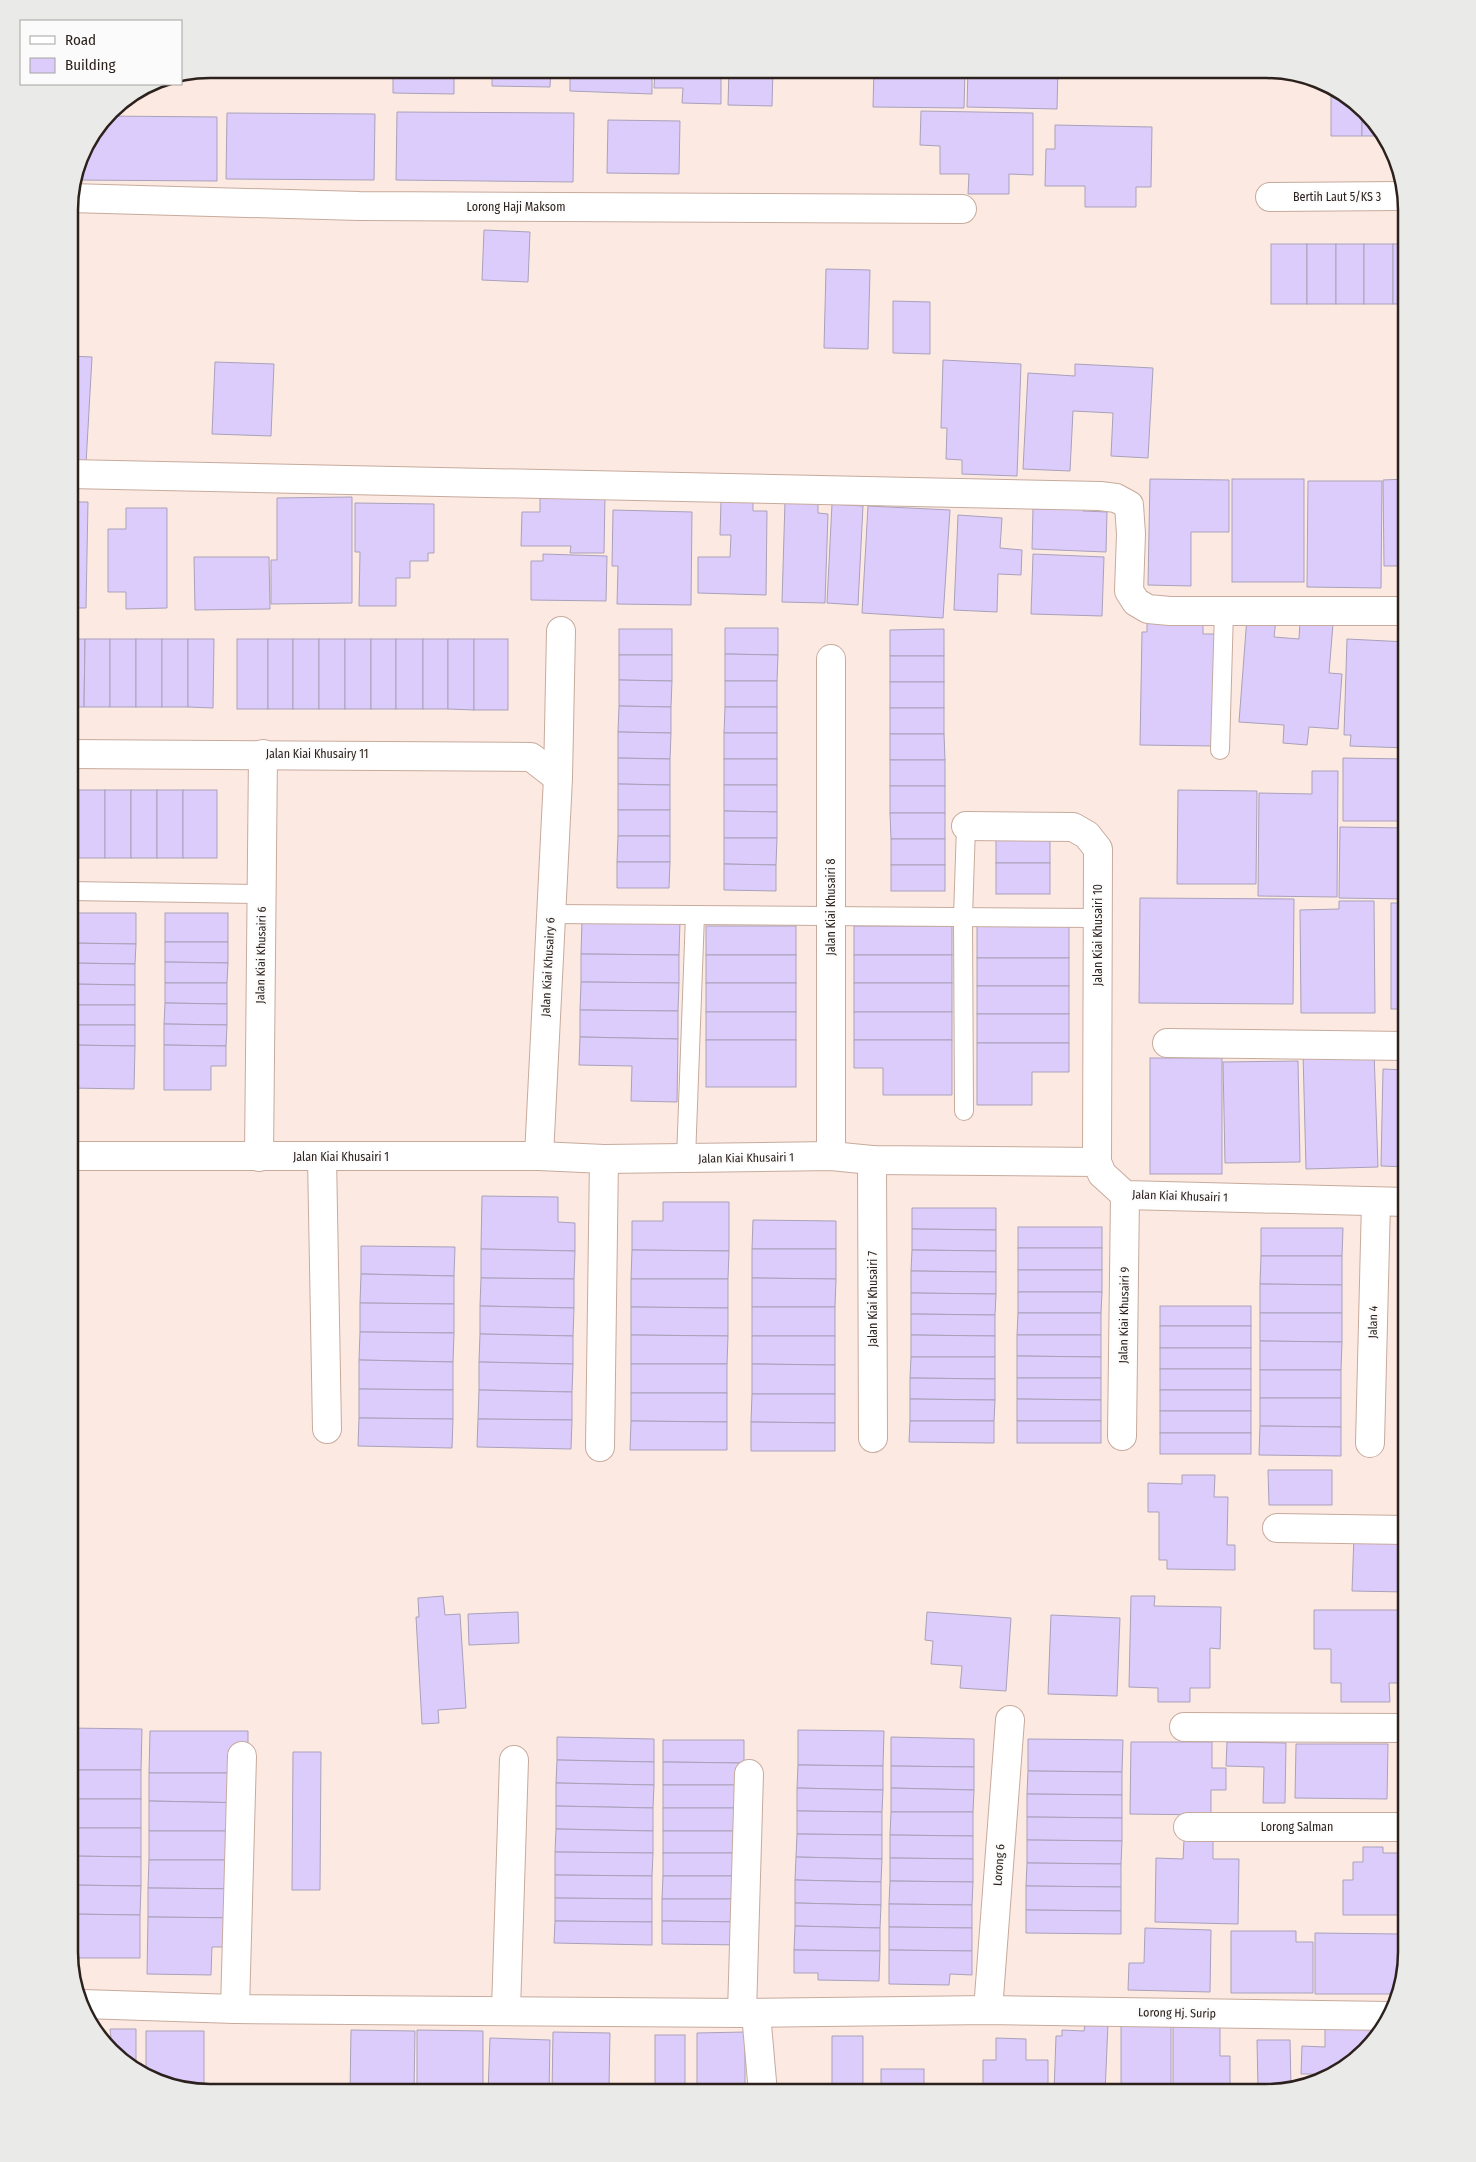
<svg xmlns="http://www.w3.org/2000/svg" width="1476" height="2162" viewBox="0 0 1476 2162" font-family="'Fira Sans Condensed',sans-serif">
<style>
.building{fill:#dcccfb;stroke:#a9a1ba}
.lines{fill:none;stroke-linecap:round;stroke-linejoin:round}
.lane-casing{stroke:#c7aa9d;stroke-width:20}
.street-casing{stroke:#c7aa9d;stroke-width:30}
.lane{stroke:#fff;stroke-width:18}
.street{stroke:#fff;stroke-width:28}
.labels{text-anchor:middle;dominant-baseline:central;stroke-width:4;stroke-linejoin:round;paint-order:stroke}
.street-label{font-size:12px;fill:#2c211c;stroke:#fbfbfb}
.rim{fill:none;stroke:#2c211c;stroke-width:2.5}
</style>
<rect width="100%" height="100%" fill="#fceae2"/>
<g class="building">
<path d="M210,69h5v5h-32z"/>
<path d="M326,69h38l-1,6 -37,-1z"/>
<path d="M393,69h61v25l-61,-1z"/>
<path d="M492,69h59l-1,18 -58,-1z"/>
<path d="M570,69h82v25l-82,-3z"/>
<path d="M655,69h66v35l-39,-1 1,-15h-29z"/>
<path d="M729,69h44l-1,37 -44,-1z"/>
<path d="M874,69h91l-1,39 -91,-1z"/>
<path d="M968,69h90l-1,40 -90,-2z"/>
<path d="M1331,88l13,4 18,20v24h-31z"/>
<path d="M921,111l112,2v62l-24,-1v20h-41l1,-20h-29v-28l-20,-1z"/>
<path d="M397,112l177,1 -1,69 -177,-2z"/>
<path d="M1362,112l23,24h-23z"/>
<path d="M227,113l148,1 -1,66 -148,-1z"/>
<path d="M106,116l111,1v64l-143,-1 6,-25z"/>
<path d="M608,120l72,1 -1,53 -72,-1z"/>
<path d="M1055,125l97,2 -1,60h-15v20h-51v-21h-40l1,-37h9z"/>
<path d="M484,230l46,2 -2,50 -46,-2z"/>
<rect x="1271" y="244" width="36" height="60"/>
<rect x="1307" y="244" width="29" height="60"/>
<rect x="1336" y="244" width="28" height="60"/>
<rect x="1364" y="244" width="29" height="60"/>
<rect x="1393" y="244" width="14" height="60"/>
<path d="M826,269l44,1 -2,79 -44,-1z"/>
<path d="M893,301l37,1v52l-37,-1z"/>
<path d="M69,356l23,1 -6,107h-17z"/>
<path d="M943,360l78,4 -4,112 -55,-2v-14l-16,-1 1,-31h-6z"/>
<path d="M215,362l59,2 -3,72 -59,-2z"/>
<path d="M1075,364l78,4 -5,90 -37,-2 2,-43 -40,-2 -3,60 -47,-2 5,-96 47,3z"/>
<path d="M1150,479l79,1v52h-38v54l-43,-1z"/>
<rect x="1232" y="479" width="72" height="103"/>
<path d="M1407,479v111h-4v-24h-19l-1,-86z"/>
<path d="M1308,481h74l-1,107 -74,-1z"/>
<path d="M540,495l65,1 -1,57h-34l1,-7h-50l1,-34h18z"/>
<path d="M1049,496l34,2v13l24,1 -1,40 -74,-3 1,-40h16z"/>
<path d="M352,497v106l-81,1v-44h6v-62z"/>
<path d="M721,501h32v10h14l-1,84 -68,-2v-36h32l1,-22h-11z"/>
<path d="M785,501l33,1v11l10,1 -3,89 -43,-1z"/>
<path d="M69,502h19l-2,106h-17z"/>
<path d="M355,503l79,1v49h-6v8h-18v17h-14v28h-37l1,-54h-5z"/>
<path d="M832,504l31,2 -5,99 -31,-2z"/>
<path d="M868,506l82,4 -7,108 -81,-5z"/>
<path d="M126,508h41v100l-41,1v-17h-18v-63h18z"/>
<path d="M613,510l79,2 -1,93 -74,-1 1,-38h-6z"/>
<path d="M958,515l44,3 -2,30 22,2 -1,25 -23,-1 -1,38 -43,-2z"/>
<path d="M543,554l64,2 -1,45 -75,-1v-39h12z"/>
<path d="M1033,554l71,3 -2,59 -71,-2z"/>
<path d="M194,557h75l1,52 -75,1z"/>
<path d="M1147,612l56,1v21h12l-2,112 -73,-1 2,-113h5z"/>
<path d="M1247,617l29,2 -2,18 25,2 1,-17 33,2 -4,49 13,1 -4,55 -29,-2 -2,18 -24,-2 1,-18 -45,-3z"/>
<path d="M725,628h53v27l-53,-1z"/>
<rect x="619" y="629" width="53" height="26"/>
<path d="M944,629v27h-54v-26z"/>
<path d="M69,639h16l-1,68h-15z"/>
<path d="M85,639h25v68h-26z"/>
<rect x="110" y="639" width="26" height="68"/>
<rect x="136" y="639" width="26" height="68"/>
<rect x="162" y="639" width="26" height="68"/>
<path d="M188,639h26l-1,69 -25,-1z"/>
<rect x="237" y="639" width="31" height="70"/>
<rect x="268" y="639" width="25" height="70"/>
<rect x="293" y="639" width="26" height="70"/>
<rect x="319" y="639" width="26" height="70"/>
<rect x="345" y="639" width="26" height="70"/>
<rect x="371" y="639" width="25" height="70"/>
<rect x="396" y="639" width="27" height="70"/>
<rect x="423" y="639" width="25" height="70"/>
<path d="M448,639h26v71l-26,-1z"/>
<rect x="474" y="639" width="34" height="71"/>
<path d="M1347,639l60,3v106l-57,-2 1,-11h-7z"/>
<path d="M725,654l53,1 -1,26h-52z"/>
<path d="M619,655h53v26l-53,-1z"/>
<rect x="890" y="656" width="54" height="26"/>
<path d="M619,680l53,1 -1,26 -52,-1z"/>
<rect x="725" y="681" width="52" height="26"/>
<rect x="890" y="682" width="54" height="26"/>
<path d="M619,706l52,1v26l-53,-1z"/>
<path d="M725,707h52v26h-53z"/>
<rect x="890" y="708" width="54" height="26"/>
<path d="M618,732l53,1 -1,26 -52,-1z"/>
<rect x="724" y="733" width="53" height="26"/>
<path d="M890,734h54l1,26h-55z"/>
<path d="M618,758l52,1v26l-52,-1z"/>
<path d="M1343,758l64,1v62h-64z"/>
<rect x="724" y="759" width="53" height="26"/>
<rect x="890" y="760" width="55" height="26"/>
<path d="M1312,771h26l-1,126 -79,-1 1,-103 53,1z"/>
<path d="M618,784l52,1v25h-52z"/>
<path d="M724,785h53v27l-53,-1z"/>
<rect x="890" y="786" width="55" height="27"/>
<rect x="69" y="790" width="10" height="68"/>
<rect x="79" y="790" width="26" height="68"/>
<rect x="105" y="790" width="26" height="68"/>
<rect x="131" y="790" width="26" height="68"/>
<rect x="157" y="790" width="26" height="68"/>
<rect x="183" y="790" width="34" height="68"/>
<path d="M1178,790l79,1 -1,93h-79z"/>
<rect x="618" y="810" width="52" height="26"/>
<path d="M724,811l53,1v26h-53z"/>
<path d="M890,813h55v26h-54z"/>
<path d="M1340,827l67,1v71l-68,-1z"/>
<path d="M618,836h52v26h-53z"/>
<rect x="996" y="836" width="54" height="27"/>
<path d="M724,838h53l-1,27 -52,-1z"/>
<rect x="891" y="839" width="54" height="26"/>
<path d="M617,862h53l-1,26h-52z"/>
<rect x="996" y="863" width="54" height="31"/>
<path d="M724,864l52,1v26l-52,-1z"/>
<rect x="891" y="865" width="54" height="26"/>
<path d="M1140,898l154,1 -1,105 -154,-1z"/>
<path d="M1339,901h35l1,112h-74l-1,-103 39,-1z"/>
<rect x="1391" y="903" width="16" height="106"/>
<path d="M69,913h67v31l-67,-1z"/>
<rect x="165" y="913" width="63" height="29"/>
<path d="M582,920l98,1 -1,34 -98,-1z"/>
<rect x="977" y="920" width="92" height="38"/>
<rect x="706" y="926" width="90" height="29"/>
<rect x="854" y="926" width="98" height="29"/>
<path d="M165,942h63v21l-63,-1z"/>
<path d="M69,943l67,1 -1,20 -66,-1z"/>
<path d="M581,954l98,1v28l-98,-1z"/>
<rect x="706" y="955" width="90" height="28"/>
<rect x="854" y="955" width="98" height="28"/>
<rect x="977" y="958" width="92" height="28"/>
<path d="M165,962l63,1 -1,20h-62z"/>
<path d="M69,963l66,1v21l-66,-1z"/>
<path d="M581,982l98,1 -1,28 -98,-1z"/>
<path d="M165,983h62v21l-62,-1z"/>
<rect x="706" y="983" width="90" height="29"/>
<rect x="854" y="983" width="98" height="29"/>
<path d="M69,984l66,1v20h-66z"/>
<rect x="977" y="986" width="92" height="28"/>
<path d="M165,1003l62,1v21l-63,-1z"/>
<rect x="69" y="1005" width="66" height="20"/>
<path d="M580,1010l98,1v28l-98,-2z"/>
<rect x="706" y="1012" width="90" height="28"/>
<rect x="854" y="1012" width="98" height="28"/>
<rect x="977" y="1014" width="92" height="29"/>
<path d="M164,1024l63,1 -1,21 -62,-1z"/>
<path d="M69,1025h66v21l-66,-1z"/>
<path d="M580,1037l98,2 -1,63 -46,-1 1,-35 -53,-1z"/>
<rect x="706" y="1040" width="90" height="47"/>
<path d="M854,1040h98v55h-69v-27h-29z"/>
<path d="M977,1043h92v29h-37v33h-55z"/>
<path d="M69,1045l66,1 -1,43 -65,-1z"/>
<path d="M164,1045l62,1v20h-15v24h-47z"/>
<path d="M1374,1051l4,116 -72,2 -3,-116z"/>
<rect x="1150" y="1058" width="72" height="116"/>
<path d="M1298,1061l2,101 -75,1 -2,-101z"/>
<path d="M1383,1069l24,1v97l-26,-1z"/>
<path d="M482,1196l76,1v25l17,1v28l-94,-2z"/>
<path d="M663,1202h66v49l-97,-1v-29h31z"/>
<path d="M912,1208h84v22l-84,-1z"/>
<path d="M753,1220l83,1v28h-84z"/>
<rect x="1018" y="1227" width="84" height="21"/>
<path d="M1261,1228h82l-1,28h-81z"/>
<path d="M912,1229l84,1v21l-84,-1z"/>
<path d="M361,1246l94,1 -1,29 -93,-2z"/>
<rect x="1018" y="1248" width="84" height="22"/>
<path d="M481,1249l94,2 -1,28 -93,-1z"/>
<path d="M752,1249h84v30l-84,-1z"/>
<path d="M632,1250l97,1 -1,28h-97z"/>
<path d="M912,1250l84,1v21l-85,-1z"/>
<path d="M1261,1256h81v29l-82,-1z"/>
<rect x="1018" y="1270" width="84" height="22"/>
<path d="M911,1271l85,1v22l-85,-1z"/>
<path d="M361,1274l93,2v28l-94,-1z"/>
<path d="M481,1278l93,1v29l-94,-2z"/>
<path d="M752,1278l84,1 -1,28h-83z"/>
<path d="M631,1279h97v29l-97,-1z"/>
<path d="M1260,1284l82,1v28h-82z"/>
<path d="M1018,1292h84l-1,21h-83z"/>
<path d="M911,1293l85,1 -1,21 -84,-1z"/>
<path d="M360,1303l94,1v29l-94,-1z"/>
<path d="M480,1306l94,2 -1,28 -93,-2z"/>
<rect x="1160" y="1306" width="91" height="20"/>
<path d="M631,1307l97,1v28l-97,-1z"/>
<rect x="752" y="1307" width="83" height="29"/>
<path d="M1018,1313h83v22h-84z"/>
<path d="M1260,1313h82v29l-82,-1z"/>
<path d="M911,1314l84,1v21l-84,-1z"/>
<rect x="1160" y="1326" width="91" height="22"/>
<path d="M360,1332l94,1 -1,29 -94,-2z"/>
<path d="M480,1334l93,2v28l-94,-2z"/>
<path d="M631,1335l97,1 -1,28h-96z"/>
<path d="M911,1335l84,1v21h-84z"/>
<path d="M1017,1335h84v22l-84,-1z"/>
<path d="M752,1336h83v29l-83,-1z"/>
<path d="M1260,1341l82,1 -1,28h-81z"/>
<rect x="1160" y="1348" width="91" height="21"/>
<path d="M1017,1356l84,1v21h-84z"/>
<path d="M911,1357h84v22l-85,-1z"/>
<path d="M359,1360l94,2v28l-94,-1z"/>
<path d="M479,1362l94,2 -1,28 -93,-2z"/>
<rect x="631" y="1364" width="96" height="29"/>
<path d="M752,1364l83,1v29h-83z"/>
<rect x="1160" y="1369" width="91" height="21"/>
<rect x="1260" y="1370" width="81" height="28"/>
<path d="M910,1378l85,1v21l-85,-1z"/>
<path d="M1017,1378h84v22l-84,-1z"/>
<path d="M359,1389l94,1v29l-94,-1z"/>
<path d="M479,1390l93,2v28l-94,-1z"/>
<rect x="1160" y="1390" width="91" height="21"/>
<path d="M631,1393h96v29l-96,-1z"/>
<path d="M752,1394h83v29l-84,-1z"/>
<path d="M1260,1398h81v29l-81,-1z"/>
<path d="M910,1399l85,1 -1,21h-84z"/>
<path d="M1017,1399l84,1v21h-84z"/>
<rect x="1160" y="1411" width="91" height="22"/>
<path d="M359,1418l94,1 -1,29 -94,-2z"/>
<path d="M478,1419l94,1 -1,29 -94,-2z"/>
<path d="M631,1421l96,1v28h-97z"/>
<path d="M910,1421h84v22l-85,-1z"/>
<rect x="1017" y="1421" width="84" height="22"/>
<path d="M751,1422l84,1v28h-84z"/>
<path d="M1260,1426l81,1v29l-82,-1z"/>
<rect x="1160" y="1433" width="91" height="21"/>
<path d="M1268,1470h64v35h-63z"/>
<path d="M1182,1475h33l-1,22h14l-1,48h8v25l-68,-1v-9h-8v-48h-11v-29l34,1z"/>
<path d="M1354,1536h53v56l-55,-1z"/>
<path d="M443,1596l2,19 15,-1 6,94 -28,2 1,13 -17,1 -6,-107h3l-1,-19z"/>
<path d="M1131,1596h24l-1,10 67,1 -1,42 -10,-1v40h-20v14h-32v-14l-29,-1z"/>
<path d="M1314,1610h91l1,73h-17l1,19h-49v-19h-10v-34h-17z"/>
<path d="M518,1612l1,31 -50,2 -1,-31z"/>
<path d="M927,1612l84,6 -5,73 -46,-3 2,-22 -31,-2 2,-23 -8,-1z"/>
<path d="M1051,1615l69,3 -3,78 -69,-2z"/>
<path d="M69,1728l73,1 -1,41h-72z"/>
<path d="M798,1730l86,1 -1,35 -85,-1z"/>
<path d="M150,1731h98v42h-99z"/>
<path d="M557,1737l97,2v23l-97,-2z"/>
<path d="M891,1737l83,2v28l-83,-1z"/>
<path d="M1028,1739l95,1 -1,32 -94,-1z"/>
<path d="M663,1740h81v23l-81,-1z"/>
<path d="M1131,1742h81v26h14v22h-15v25l-81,-1z"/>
<path d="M1227,1742l59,1 -1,60h-22l1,-36 -38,-1z"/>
<path d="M1296,1744h92l-1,55 -92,-1z"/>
<path d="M293,1752h28l-1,138h-28z"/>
<path d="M557,1760l97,2v23l-98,-2z"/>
<path d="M663,1762l81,1v22h-81z"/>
<path d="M798,1765l85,1v24l-86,-2z"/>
<path d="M891,1766l83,1v23l-83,-2z"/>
<rect x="69" y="1770" width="72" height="29"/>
<path d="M1028,1771l94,1v23l-95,-1z"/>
<path d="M149,1773h99v30l-99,-2z"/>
<path d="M556,1783l98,2 -1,23 -97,-2z"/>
<rect x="663" y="1785" width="81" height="23"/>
<path d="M797,1788l86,2 -1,22 -85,-1z"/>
<path d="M891,1788l83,2 -1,22h-82z"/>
<path d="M1027,1794l95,1v23l-95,-1z"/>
<rect x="69" y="1799" width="72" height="29"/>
<path d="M149,1801l99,2v28h-99z"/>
<path d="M556,1806l97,2v23l-97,-2z"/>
<path d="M663,1808h81l-1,23h-80z"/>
<path d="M797,1811l85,1v23l-85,-1z"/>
<path d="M891,1812h82v24l-83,-1z"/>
<path d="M1027,1817l95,1v23l-95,-1z"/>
<path d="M69,1828h72v29l-72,-1z"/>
<path d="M556,1829l97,2v22l-98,-1z"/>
<rect x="149" y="1831" width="99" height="29"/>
<rect x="663" y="1831" width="80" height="22"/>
<path d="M797,1834l85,1v24l-86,-2z"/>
<path d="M890,1835l83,1v23l-83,-1z"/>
<path d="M1027,1840l95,1 -1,23 -94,-1z"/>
<path d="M1184,1840h29v19h26l-1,65 -83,-2 1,-64 27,1z"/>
<path d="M1363,1847h20v6h24v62h-64v-35h10v-18h10z"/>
<path d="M555,1852l98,1 -1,23 -97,-1z"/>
<rect x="663" y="1853" width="80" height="23"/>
<path d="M69,1856l72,1v29l-72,-1z"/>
<path d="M796,1857l86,2 -1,23 -86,-2z"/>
<path d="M890,1858l83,1v23l-83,-1z"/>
<path d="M149,1860h99l-1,29 -99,-1z"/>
<path d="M1027,1863l94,1v23l-95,-1z"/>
<path d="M555,1875l97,1v23l-97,-1z"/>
<path d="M663,1876h80v23h-81z"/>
<path d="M795,1880l86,2v23l-86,-2z"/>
<path d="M890,1881l83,1 -1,23 -83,-1z"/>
<path d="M69,1885l72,1 -1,29 -71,-1z"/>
<path d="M1026,1886l95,1v24l-95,-1z"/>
<path d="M148,1888l99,1v29l-99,-1z"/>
<path d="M555,1898l97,1v23l-97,-1z"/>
<path d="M662,1899h81v23l-81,-1z"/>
<path d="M795,1903l86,2 -1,23 -85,-2z"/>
<path d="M889,1904l83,1v23l-83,-1z"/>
<path d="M1026,1910l95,1v23l-95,-1z"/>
<path d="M69,1914l71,1v43h-70z"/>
<path d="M148,1917l99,1v29h-35l-1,28 -64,-1z"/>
<path d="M555,1921l97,1v23l-98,-2z"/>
<path d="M662,1921l81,1v23l-81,-1z"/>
<path d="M795,1926l85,2v23l-86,-1z"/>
<path d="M889,1927l83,1v23l-83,-1z"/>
<path d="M1145,1928l66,2 -1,62 -82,-2 1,-27h15z"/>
<path d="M1231,1931h65v11h17v51h-82z"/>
<path d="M1315,1933l84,1 -3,60h-81z"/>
<path d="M1400,1933h7v20l-7,28z"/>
<path d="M794,1950l86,1 -1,30 -61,-1v-7h-24z"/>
<path d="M889,1950l83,1v24l-22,-1 -1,11 -60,-1z"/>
<rect x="1121" y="2014" width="50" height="79"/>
<path d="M1173,2014h47v42h10v37h-57z"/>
<path d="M1325,2020l53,1 -1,13 -40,41 -23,6v-7h-13l1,-28 23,1z"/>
<path d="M1085,2023l23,1 -3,69h-51l2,-57h6v-6l22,1z"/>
<path d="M110,2029h26v42l-4,-1 -30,-32h9z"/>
<path d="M351,2030l64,1 -1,62h-64z"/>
<path d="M417,2030l66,1v62h-66z"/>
<path d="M146,2031h58v62l-58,-18z"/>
<path d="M553,2032l57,1 -1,53h-23v7h-34z"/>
<path d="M745,2032v61h-48v-60z"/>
<rect x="655" y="2035" width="30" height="58"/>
<path d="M832,2036h31v57h-92v-3h61z"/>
<path d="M490,2038l60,2 -1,53h-61z"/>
<path d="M996,2038l30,1v21h22v33h-65v-33h13z"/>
<path d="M1257,2040h33l1,47 -33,1z"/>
<rect x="881" y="2069" width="43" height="24"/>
</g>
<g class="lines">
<g class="lane-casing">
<g id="lane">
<path d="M1220,750l4,-139"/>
<path d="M69,891l192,3"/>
<path d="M551,914l547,4"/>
<path d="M964,1111l-1,-194 3,-91"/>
<path d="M686,1159l9,-244"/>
</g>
</g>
<g class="street-casing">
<g id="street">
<path d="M1270,197l134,-1"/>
<path d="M70,198l289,8 603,3"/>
<path d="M69,474l1031,22 16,2 13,7 2,29 -2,57 7,11 12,7 22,2h237"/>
<path d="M831,659v497"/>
<path d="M69,754l462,3 27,21"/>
<path d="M966,826l107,1 14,8 11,14 -1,313"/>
<path d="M1167,1043l240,3"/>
<path d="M69,1156h470l65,3 227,-3 41,4 225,2 5,12 23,21 282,7"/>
<path d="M539,1156l19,-378 3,-147"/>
<path d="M259,1157l4,-403"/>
<path d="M322,1157l5,272"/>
<path d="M872,1160l1,278"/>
<path d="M1122,1436l3,-241"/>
<path d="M1370,1443l6,-241"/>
<path d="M600,1447l4,-288"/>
<path d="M1277,1528l130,2"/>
<path d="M1184,1727l223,1"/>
<path d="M1188,1827h219"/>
<path d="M83,2004l152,5 507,4 246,-3 402,6"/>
<path d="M235,2009l7,-253"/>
<path d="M506,2010l8,-250"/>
<path d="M988,2010l22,-290"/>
<path d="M742,2013l7,-239"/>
<path d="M756,2013l7,80"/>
</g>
</g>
<use href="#lane" class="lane"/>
<use href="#street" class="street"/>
</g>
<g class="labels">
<g class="street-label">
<text x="1337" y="197">Bertih Laut 5/KS 3</text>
<text x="516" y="207">Lorong Haji Maksom</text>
<text x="317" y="754">Jalan Kiai Khusairy 11</text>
<text transform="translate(831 907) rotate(-90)">Jalan Kiai Khusairi 8</text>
<text transform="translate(1098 935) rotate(-90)">Jalan Kiai Khusairi 10</text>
<text transform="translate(261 955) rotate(-89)">Jalan Kiai Khusairi 6</text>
<text transform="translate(548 967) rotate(-87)">Jalan Kiai Khusairy 6</text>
<text x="341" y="1157">Jalan Kiai Khusairi 1</text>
<text transform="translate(746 1158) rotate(-1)">Jalan Kiai Khusairi 1</text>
<text transform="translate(1180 1196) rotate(2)">Jalan Kiai Khusairi 1</text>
<text transform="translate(873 1299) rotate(-90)">Jalan Kiai Khusairi 7</text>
<text transform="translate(1124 1315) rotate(-89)">Jalan Kiai Khusairi 9</text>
<text transform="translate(1373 1322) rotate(-89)">Jalan 4</text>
<text x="1297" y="1827">Lorong Salman</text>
<text transform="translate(999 1865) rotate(-86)">Lorong 6</text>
<text transform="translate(1177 2013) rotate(1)">Lorong Hj. Surip</text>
</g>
</g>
<path d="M0 0H1476V2162H0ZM210 78H1266A132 132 0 0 1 1398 210V1952A132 132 0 0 1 1266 2084H210A132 132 0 0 1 78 1952V210A132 132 0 0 1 210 78Z" fill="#eaeae9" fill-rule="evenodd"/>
<path class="rim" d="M210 78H1266A132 132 0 0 1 1398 210V1952A132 132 0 0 1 1266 2084H210A132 132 0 0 1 78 1952V210A132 132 0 0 1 210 78Z"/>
<rect x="20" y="20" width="162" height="65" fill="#fbfbfb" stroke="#a8a4a2"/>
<rect x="30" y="36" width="25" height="8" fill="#ffffff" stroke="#a8a4a2"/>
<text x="65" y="45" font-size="15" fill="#2c211c">Road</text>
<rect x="30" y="58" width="25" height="15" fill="#dcccfb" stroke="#a8a4a2"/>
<text x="65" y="70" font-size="15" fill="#2c211c">Building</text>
</svg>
